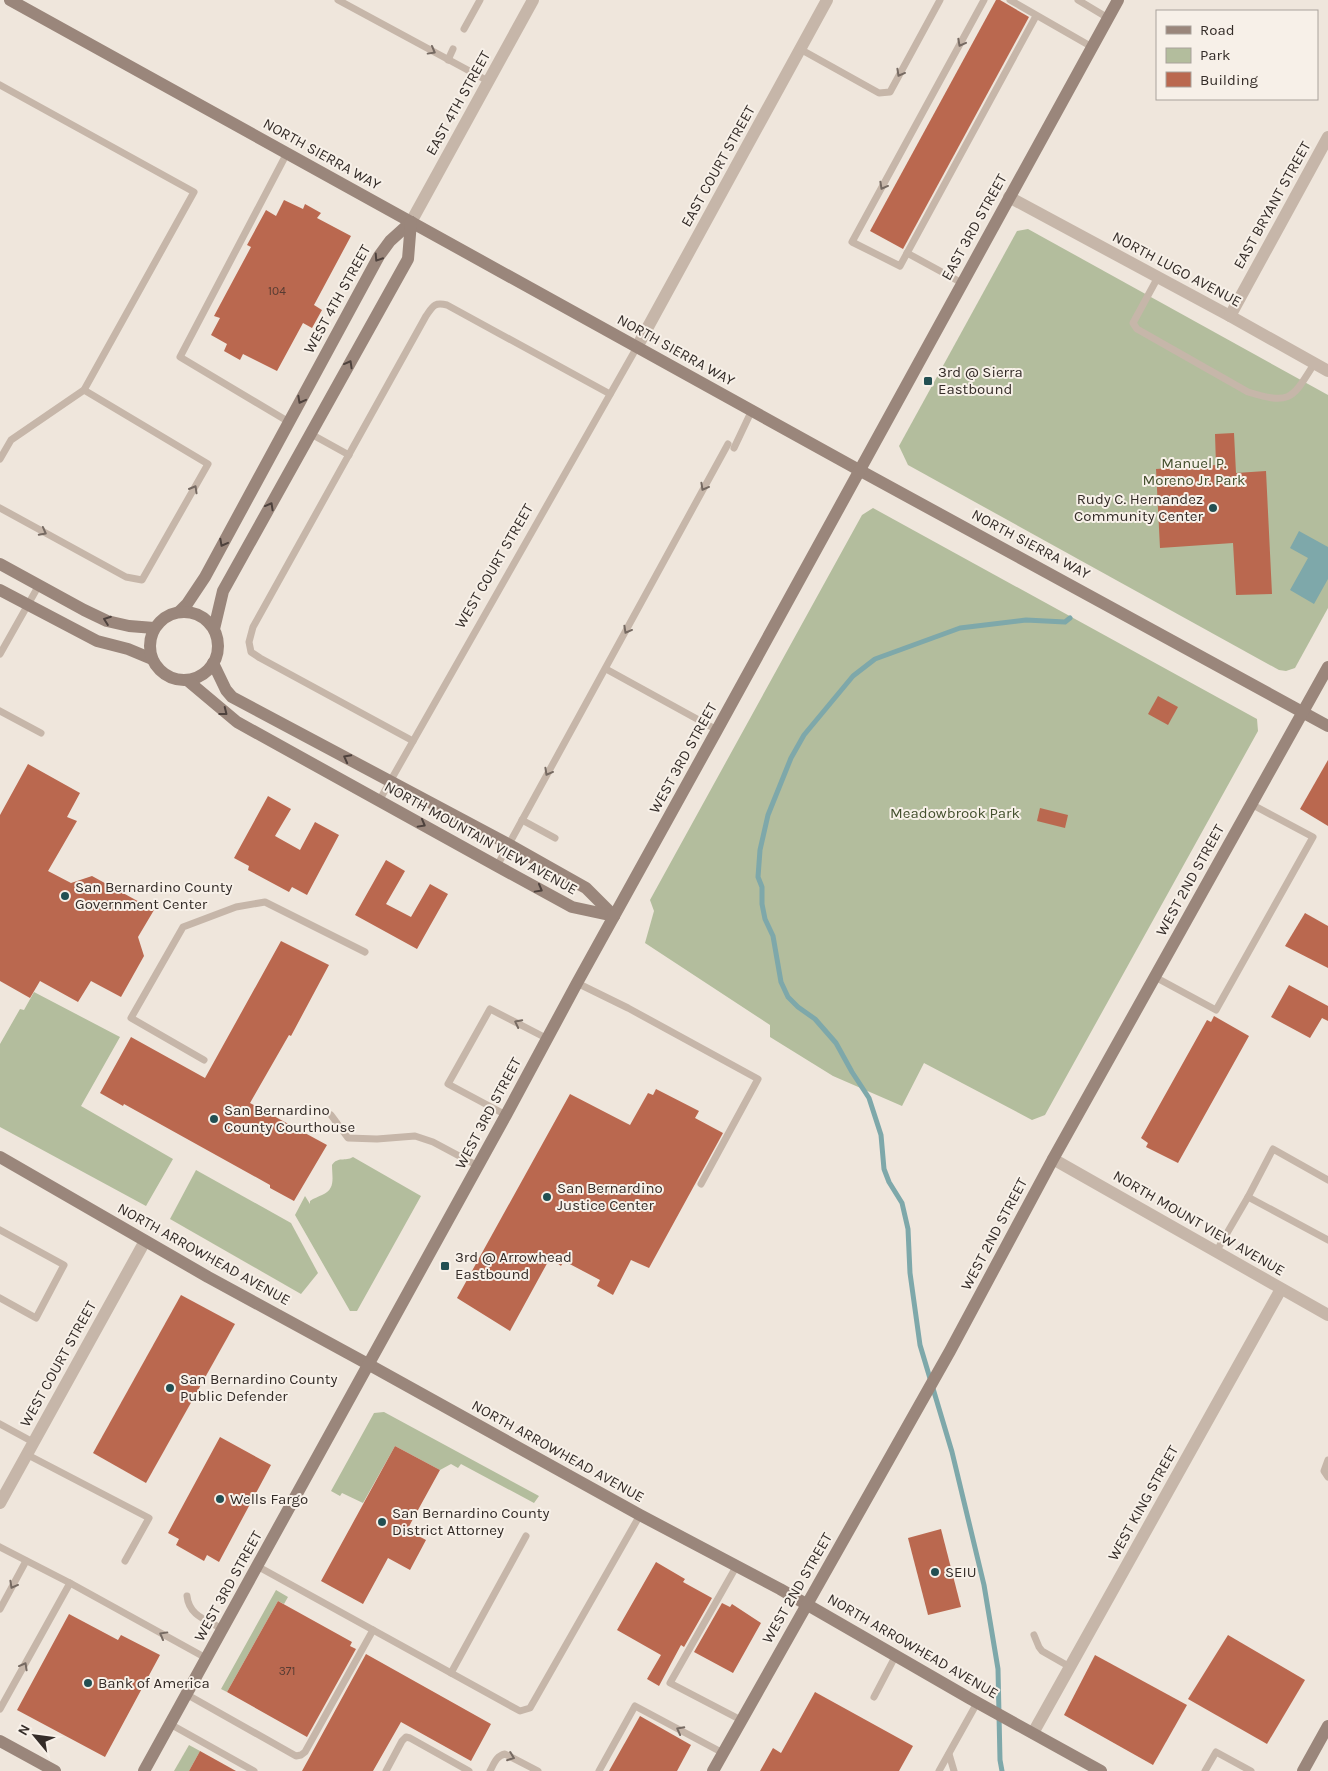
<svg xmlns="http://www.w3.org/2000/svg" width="1328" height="1771" viewBox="0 0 1328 1771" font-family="Karla,sans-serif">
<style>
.green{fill:#b3bd9d}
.water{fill:#7ea8aa}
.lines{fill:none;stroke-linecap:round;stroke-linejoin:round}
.stream{stroke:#7ea8aa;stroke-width:5}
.building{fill:#ba684f}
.lane{stroke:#c6b6a9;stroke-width:7}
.street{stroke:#c6b6a9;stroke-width:12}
.secondary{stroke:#9a867b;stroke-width:12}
.oneway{stroke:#766a62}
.oneway2{stroke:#4e423d}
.poi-dot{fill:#224f52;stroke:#f7f0e8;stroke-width:2}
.labels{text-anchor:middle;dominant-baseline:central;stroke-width:4;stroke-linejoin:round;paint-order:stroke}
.number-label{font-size:12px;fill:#563b32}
.street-label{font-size:15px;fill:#342c28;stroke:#f7f0e8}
.poi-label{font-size:15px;fill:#342c28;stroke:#f7f0e8;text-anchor:start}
.park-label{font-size:15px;fill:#44502e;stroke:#f7f0e8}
</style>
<rect width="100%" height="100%" fill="#efe6dc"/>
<g class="green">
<path d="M1028,229l300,166v213l-33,60 -9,3 -7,-1 -371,-205 -9,-19 118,-215z"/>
<path d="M873,508l384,211 1,12 -213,384 -13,5 -108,-57 -22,43 -69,-30 -63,-39v-12l-125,-82 9,-32 -4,-11 212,-385z"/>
<path d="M34,992l86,45 -39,69 92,53 -27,47 -146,-79v-83l20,-35 4,1z"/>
<path d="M353,1157l68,39 -64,115h-7l-55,-96 10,-19 5,8v-3c4,-3 8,-4 12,-6 14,-6 10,-17 10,-30 6,-9 13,-3 21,-8z"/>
<path d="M196,1170l95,53 27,50 -17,21 -131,-75z"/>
<path d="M384,1412l155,84 -5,7 -73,-39 -3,4 -7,-4 -11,6 -45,-24 -32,57 -21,-10 -2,3 -9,-5 43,-78z"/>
<path d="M276,1590l12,7 -4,7 -6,-3 -51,91 -6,-3z"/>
<path d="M189,1745l11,6 -11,20h-15z"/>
</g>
<path class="water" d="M1299,531l29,16v32l-14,25 -24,-14 18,-32 -18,-10z"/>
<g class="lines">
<path class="stream" d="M1002,1771l-2,-11 -2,-91 -14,-84 -32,-133 -32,-107 -10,-72 -2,-44 -6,-26 -13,-21 -5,-13 -3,-34 -12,-37 -17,-26 -16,-29 -21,-24 -17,-12 -10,-10 -7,-15 -8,-46 -8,-17 -3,-15v-17l-4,-10 2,-27 8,-35 23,-57 13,-23 49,-59 22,-17 85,-31 66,-8 39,2 5,-4"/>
</g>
<g class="building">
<path d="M996,0h4l29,17 -126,232 -33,-18z"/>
<path d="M284,200l19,9 2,-5 16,9 -4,5 34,18 -37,69 8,5 -10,18 -9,-5 -26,48 -34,-17 -3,6 -16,-9 3,-7 -16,-9 9,-17 -6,-2 37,-69 -4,-2 19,-35 10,6z"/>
<path d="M1234,433l2,40 30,-2 6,123 -36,1 -3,-52 -73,5 -4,-79 60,-4 -1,-31z"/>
<path d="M1158,696l20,11 -10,18 -20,-11z"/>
<path d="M1328,760v66l-28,-17z"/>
<path d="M28,764l52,29 -13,24 10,4 -29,50 23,12 21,-7 62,34 -16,27 6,19 -23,41 -30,-16 -13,21 -38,-21 -10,17 -30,-17v-166z"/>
<path d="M268,796l23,13 -16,27 25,14 15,-28 24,13 -32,60 -15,-8 -3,5 -41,-22 1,-4 -15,-8z"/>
<path d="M1040,808l28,7 -3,13 -28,-7z"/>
<path d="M386,860l19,11 -19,33 25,13 19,-33 18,10 -31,55 -62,-34z"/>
<path d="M1305,913l23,13v42l-43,-22z"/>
<path d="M281,941l48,24 -38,71 -2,-1 -39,68 77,42 -33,56 -24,-13v-3l-146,-81 -1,2 -23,-13 31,-56 74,41z"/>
<path d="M1289,985l39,21v15l-6,-3 -12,20 -39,-21z"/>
<path d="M1214,1016l35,20 -71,127 -32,-16 2,-4 -7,-5 66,-118 4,2z"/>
<path d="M656,1089l43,22 -4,7 28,15 -74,135 -18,-8 -18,35 -16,-9 3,-6 -36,-19 -3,5 -11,-8 -40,73 -53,-33 113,-204 60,31 18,-32 5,2z"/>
<path d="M181,1295l54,29 -89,159 -53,-30z"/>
<path d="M220,1437l51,28 -52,97 -12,-7 -3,6 -28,-16 3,-6 -11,-6z"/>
<path d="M395,1446l45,24 -33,60 19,10 -16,30 -22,-12 -25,46 -42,-23z"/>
<path d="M941,1529l20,78 -33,8 -20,-77z"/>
<path d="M656,1562l29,17 -2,3 29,16 -28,49 -3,-2 -22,41 -12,-7 14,-24 -44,-25z"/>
<path d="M278,1601l74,41 -2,4 6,3 -49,88 -80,-45z"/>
<path d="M722,1603l8,4 2,-3 29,19 -28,50 -39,-21z"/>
<path d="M69,1614l49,26 3,-5 39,20 -55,102 -88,-47z"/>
<path d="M1228,1635l77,45 -38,64 -79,-45z"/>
<path d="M366,1654l125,70 -20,37 -70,-39 -28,49h-71z"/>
<path d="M1095,1655l92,50 -34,60 -89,-50z"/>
<path d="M815,1692l98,54 -14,25h-139l13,-23 8,5z"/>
<path d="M640,1716l51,29 -14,26h-68z"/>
<path d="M200,1751l36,20h-47z"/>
</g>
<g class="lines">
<g class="lane">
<path d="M338,0l150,81"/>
<path d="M984,0l-132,242 48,24 136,-250"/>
<path d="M1010,0l82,47"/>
<path d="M1078,0l30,18"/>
<path d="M464,29l16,-29"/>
<path d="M800,49l79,44 11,-1 50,-92"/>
<path d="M448,60l5,-11"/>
<path d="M0,85l194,107 -110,198 -73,50 -11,19"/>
<path d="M287,153l-107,204 109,65"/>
<path d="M907,253l55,30"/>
<path d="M1158,277l-25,46 4,6 111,63c43,13 44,7 66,-28"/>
<path d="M311,434l38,21"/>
<path d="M734,448l18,-38"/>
<path d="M0,508l126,69 16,3 66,-116 -124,-74"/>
<path d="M0,654l39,-69"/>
<path d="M606,669l111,61"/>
<path d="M0,711l41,22"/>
<path d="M413,741l-153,-83 -9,-6 -2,-10 4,-15 173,-311c7,-10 8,-14 21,-11l163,89"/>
<path d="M379,801l258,-454"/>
<path d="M522,820l33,18"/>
<path d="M497,866l231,-422"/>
<path d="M1155,977l61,33 97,-173 -62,-33"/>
<path d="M577,983l51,25 130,71 -57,105"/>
<path d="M204,1060l-73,-42 52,-91 53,-20 29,-5 100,50"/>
<path d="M331,1115l17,23 29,1 38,-3 18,6 45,24"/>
<path d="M506,1115l-58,-31 42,-75 56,29"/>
<path d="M1248,1197l25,-48 55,31"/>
<path d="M0,1230l64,35 -28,53 -36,-20"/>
<path d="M1216,1252l32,-55 80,43"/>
<path d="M0,1424l33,18"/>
<path d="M26,1454l123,64 -24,43"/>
<path d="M1328,1460l-4,11 4,6"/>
<path d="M0,1547l70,36 -70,126"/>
<path d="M257,1566l263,145 10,-3 110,-193"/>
<path d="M736,1567l-66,116 71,37"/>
<path d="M70,1583l136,75"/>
<path d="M187,1596c2,20 20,24 35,33"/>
<path d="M0,1609l26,-48"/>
<path d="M1034,1635l5,12 3,4 28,16"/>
<path d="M451,1673l75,-137"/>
<path d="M186,1694l110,62 5,-1 4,-3 68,-122"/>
<path d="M874,1697l22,-42"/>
<path d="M170,1724l84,47"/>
<path d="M949,1754l5,17"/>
<path d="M386,1771l16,-30 4,-4 4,1 59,33"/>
<path d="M490,1771c4,-7 6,-15 15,-17l33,17"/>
<path d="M599,1771l36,-65 88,47"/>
<path d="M939,1771l38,-68"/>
<path d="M1205,1771l11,-19 35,19"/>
</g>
<g class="street">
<path d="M1009,197l221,119 98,55"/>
<path d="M411,222l122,-222"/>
<path d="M1230,316l98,-179"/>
<path d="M637,347l190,-347"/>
<path d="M1053,1159l275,156"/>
<path d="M0,1503l145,-262"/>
<path d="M1033,1733l248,-444"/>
</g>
<g class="secondary">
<path d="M10,0l849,470 469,256"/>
<path d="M0,564l84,46 23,11 22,5 25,2"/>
<path d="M0,590l97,51 31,8 24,10"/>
<path d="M179,612l8,-8 18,-27 174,-321 11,-15 21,-19"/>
<circle cx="184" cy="646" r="34"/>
<path d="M214,629l9,-38 185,-332 3,-37"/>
<path d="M213,663l13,27 6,7 276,147 78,44 28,28"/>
<path d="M187,680l50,42 260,144 75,41 42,9"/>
<path d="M0,1157l208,120 158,86 274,152 140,74 189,109 132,73"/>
<path d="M0,1741l55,30"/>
<path d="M144,1771l362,-656 71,-132 140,-253 401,-730"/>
<path d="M713,1771l237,-420 103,-192 275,-492"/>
<path d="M1303,1771l25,-45"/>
</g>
</g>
<defs><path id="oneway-chevron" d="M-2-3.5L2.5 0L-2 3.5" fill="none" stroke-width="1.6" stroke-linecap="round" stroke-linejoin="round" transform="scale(1.25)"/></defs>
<g class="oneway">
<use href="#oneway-chevron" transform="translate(961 43) rotate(118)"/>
<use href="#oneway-chevron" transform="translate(432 51) rotate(29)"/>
<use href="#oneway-chevron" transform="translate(900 73) rotate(119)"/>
<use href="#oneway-chevron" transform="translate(883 186) rotate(119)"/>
<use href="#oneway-chevron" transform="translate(704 487) rotate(119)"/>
<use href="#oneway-chevron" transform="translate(194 489) rotate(-60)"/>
<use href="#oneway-chevron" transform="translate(43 532) rotate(28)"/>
<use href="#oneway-chevron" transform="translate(627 630) rotate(119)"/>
<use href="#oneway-chevron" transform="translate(548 772) rotate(119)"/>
<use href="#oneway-chevron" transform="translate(518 1023) rotate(-153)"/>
<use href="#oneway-chevron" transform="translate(13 1585) rotate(119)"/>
<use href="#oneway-chevron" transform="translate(163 1635) rotate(-151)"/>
<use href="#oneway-chevron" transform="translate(24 1666) rotate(-61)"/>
<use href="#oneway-chevron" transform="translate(680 1730) rotate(-152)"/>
<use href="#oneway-chevron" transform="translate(511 1757) rotate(21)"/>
</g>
<g class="oneway2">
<use href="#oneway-chevron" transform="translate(378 258) rotate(123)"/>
<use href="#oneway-chevron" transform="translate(349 364) rotate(-61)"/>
<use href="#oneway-chevron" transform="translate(301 400) rotate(118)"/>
<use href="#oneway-chevron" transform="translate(270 506) rotate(-61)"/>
<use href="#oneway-chevron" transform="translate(223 543) rotate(118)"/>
<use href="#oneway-chevron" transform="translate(107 620) rotate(-160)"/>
<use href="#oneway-chevron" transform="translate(224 712) rotate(38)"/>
<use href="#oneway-chevron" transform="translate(347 758) rotate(-152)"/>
<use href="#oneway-chevron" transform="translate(422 824) rotate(29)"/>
<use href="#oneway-chevron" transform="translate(539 889) rotate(29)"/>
</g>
<g class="poi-dot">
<rect x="923" y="376" width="10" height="10" rx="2.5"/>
<circle cx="1213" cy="508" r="5"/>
<circle cx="65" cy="896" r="5"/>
<circle cx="214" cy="1119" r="5"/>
<circle cx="547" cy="1197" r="5"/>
<rect x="440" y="1261" width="10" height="10" rx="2.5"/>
<circle cx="170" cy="1388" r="5"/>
<circle cx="220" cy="1499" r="5"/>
<circle cx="382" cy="1522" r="5"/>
<circle cx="935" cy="1572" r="5"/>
<circle cx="88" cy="1683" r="5"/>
</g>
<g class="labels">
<g class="number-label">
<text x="277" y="291">104</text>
<text x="287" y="1671">371</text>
</g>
<g class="street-label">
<text transform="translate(458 103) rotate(-61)">EAST 4TH STREET</text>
<text transform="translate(322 154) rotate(29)">NORTH SIERRA WAY</text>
<text transform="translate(718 166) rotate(-61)">EAST COURT STREET</text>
<text transform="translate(1272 205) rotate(-61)">EAST BRYANT STREET</text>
<text transform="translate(974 227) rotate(-61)">EAST 3RD STREET</text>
<text transform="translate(1177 269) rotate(28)">NORTH LUGO AVENUE</text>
<text transform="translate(337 299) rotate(-61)">WEST 4TH STREET</text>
<text transform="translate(676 350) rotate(29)">NORTH SIERRA WAY</text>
<text transform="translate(1031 544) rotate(28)">NORTH SIERRA WAY</text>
<text transform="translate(494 566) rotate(-60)">WEST COURT STREET</text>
<text transform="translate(683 758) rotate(-61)">WEST 3RD STREET</text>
<text transform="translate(481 838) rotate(29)">NORTH MOUNTAIN VIEW AVENUE</text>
<text transform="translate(1190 880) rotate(-61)">WEST 2ND STREET</text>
<text transform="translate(488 1113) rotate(-62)">WEST 3RD STREET</text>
<text transform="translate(1199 1223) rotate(30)">NORTH MOUNT VIEW AVENUE</text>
<text transform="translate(994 1234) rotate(-62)">WEST 2ND STREET</text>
<text transform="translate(204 1254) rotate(29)">NORTH ARROWHEAD AVENUE</text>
<text transform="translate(58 1364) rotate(-61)">WEST COURT STREET</text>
<text transform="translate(558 1451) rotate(29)">NORTH ARROWHEAD AVENUE</text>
<text transform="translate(1143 1503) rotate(-61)">WEST KING STREET</text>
<text transform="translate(228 1586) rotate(-61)">WEST 3RD STREET</text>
<text transform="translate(797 1588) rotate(-60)">WEST 2ND STREET</text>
<text transform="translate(913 1646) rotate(30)">NORTH ARROWHEAD AVENUE</text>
</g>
<g class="poi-label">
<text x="938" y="372">3rd @ Sierra<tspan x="938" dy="17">Eastbound</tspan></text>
<text x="1203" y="499" text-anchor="end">Rudy C. Hernandez<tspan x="1203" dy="17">Community Center</tspan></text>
<text x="75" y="887">San Bernardino County<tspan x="75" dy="17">Government Center</tspan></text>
<text x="224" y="1110">San Bernardino<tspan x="224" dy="17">County Courthouse</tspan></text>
<text x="557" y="1188">San Bernardino<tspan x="557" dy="17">Justice Center</tspan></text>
<text x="455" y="1257">3rd @ Arrowhead<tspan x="455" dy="17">Eastbound</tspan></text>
<text x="180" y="1379">San Bernardino County<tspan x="180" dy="17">Public Defender</tspan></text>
<text x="230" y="1499">Wells Fargo</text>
<text x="392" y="1513">San Bernardino County<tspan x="392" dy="17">District Attorney</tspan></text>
<text x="945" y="1572">SEIU</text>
<text x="98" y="1683">Bank of America</text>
</g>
<g class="park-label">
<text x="1194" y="463">Manuel P.<tspan x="1194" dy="17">Moreno Jr. Park</tspan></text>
<text x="955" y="813">Meadowbrook Park</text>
</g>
</g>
<rect x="1156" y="10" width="162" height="90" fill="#f7f0e8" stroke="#a9a29b"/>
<rect x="1166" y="26" width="25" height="8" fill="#9a867b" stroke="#a9a29b"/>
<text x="1200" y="35" font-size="15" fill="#342c28">Road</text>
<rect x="1166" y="48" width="25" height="15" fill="#b3bd9d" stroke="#a9a29b"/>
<text x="1200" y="60" font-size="15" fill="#342c28">Park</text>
<rect x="1166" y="72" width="25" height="15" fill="#ba684f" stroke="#a9a29b"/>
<text x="1200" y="85" font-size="15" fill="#342c28">Building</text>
<g transform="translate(35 1736) rotate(299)" stroke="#f7f0e8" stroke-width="4" paint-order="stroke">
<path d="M0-4L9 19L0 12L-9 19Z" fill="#342c28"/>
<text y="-8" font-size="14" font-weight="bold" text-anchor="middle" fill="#342c28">N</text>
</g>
</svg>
